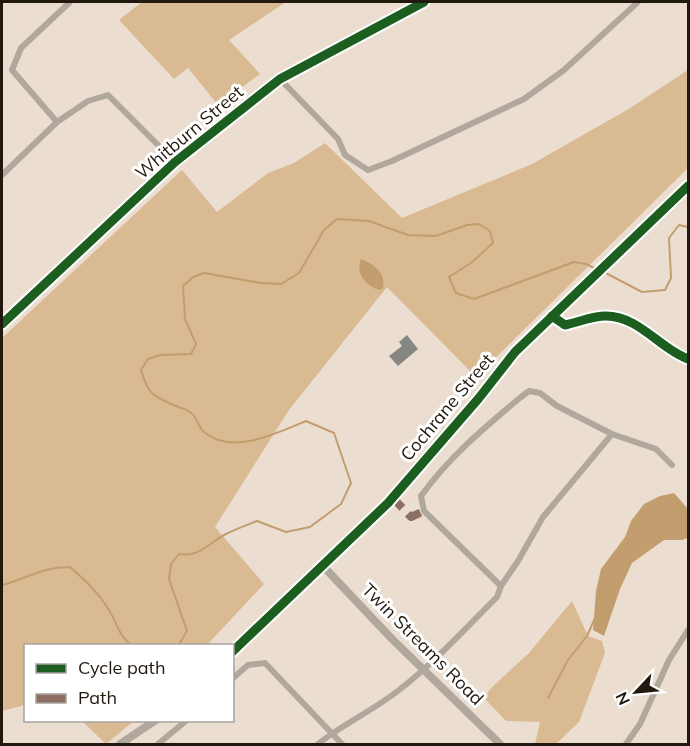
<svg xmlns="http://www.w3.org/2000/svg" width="690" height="746" viewBox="0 0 690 746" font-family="Mulish,sans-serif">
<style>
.forest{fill:#daba92}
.water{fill:#c29e6f}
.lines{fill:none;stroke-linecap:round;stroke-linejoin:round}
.stream{stroke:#c29e6f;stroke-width:2}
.building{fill:#868783}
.minor{stroke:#b0a79d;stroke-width:6}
.tertiary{stroke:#b0a79d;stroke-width:8}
.quiet{stroke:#8d6e63;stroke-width:8;stroke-dasharray:15 8;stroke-linecap:butt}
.cycleway-casing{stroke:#fff;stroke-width:13}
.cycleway{stroke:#1b5e20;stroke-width:9}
.labels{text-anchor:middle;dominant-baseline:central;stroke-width:6;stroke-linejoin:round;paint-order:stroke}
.street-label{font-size:18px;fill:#21180e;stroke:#fff}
</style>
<rect width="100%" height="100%" fill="#ebded0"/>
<g class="forest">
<path d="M142,2h144l-57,38 31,34 -42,31 -30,-37 -14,11 -55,-59z"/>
<path d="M688,70v98l-212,209 -89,-90 -98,123 -74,117 49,57 -57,61 -181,1 -1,59 -23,6v-373l180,-168 35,42 51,-39 26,-10 31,-20 77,75 130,-54 95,-54z"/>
<path d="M572,601l16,35 14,5 3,12 -26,69 -23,22h-21l5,-22 -34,-1 -22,-23 8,-11 37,-34z"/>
<path d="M82,721h52l-28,23z"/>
</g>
<g class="water">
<path d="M361,259c13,5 25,14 22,29l-3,2c-14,-3 -25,-17 -19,-31z"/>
<path d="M674,493l14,16v29l-6,2h-18l-32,23 -12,26 -16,47 -11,-6 3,-39 5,-22 24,-32 6,-16 13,-17 16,-8z"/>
</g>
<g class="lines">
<g class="stream">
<path d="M602,271l40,21 23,-2 6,-12 -2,-40 10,-13 9,2"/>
<path d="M2,585c24,-6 39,-18 68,-18 15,13 28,25 39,43 10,16 7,22 23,36"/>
<path d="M178,646l9,-15 -18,-52 2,-15 8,-10c20,4 31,-12 47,-20 10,-5 21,-9 31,-13l29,11 24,-5 31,-23 10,-21 -17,-50 -28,-12c-29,12 -74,35 -102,11 -6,-5 -7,-15 -13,-19 -3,-3 -9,-5 -13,-6 -24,-11 -29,-10 -37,-37l7,-11 12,-4 31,-1 5,-10 -11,-25 -2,-33 10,-9 11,-4 57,10 20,1 18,-11 25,-43 13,-11 32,2 39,14 28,1 31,-11 12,-1 11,7 3,12 -22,20 -22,14 7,16 18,6 100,-37 12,2 10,5"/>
<path d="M548,698l20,-38 19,-24 8,-18"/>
</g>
</g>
<path class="building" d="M407,335l11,14 -20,17 -9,-10 13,-10 -3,-4z"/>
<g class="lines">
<g class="minor">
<path d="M280,79l58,60 7,16 23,15 24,-9 132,-62 40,-29 74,-68"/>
<path d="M57,122l-45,-52 9,-22 49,-46"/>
<path d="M2,175l55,-53 31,-21 20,-6 67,67"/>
<path d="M2,324l173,-162 105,-83 144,-77"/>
<path d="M501,586l-77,-75 -3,-15c28,-39 64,-69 100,-99l8,-6 11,2 17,13 55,28 44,15 16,16"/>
<path d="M232,679l16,-14 17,-2 77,81"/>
<path d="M158,744l29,-24"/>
<path d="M318,744c25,-20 56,-34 81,-54 36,-28 66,-61 98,-93l4,-11 17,-25 25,-44 69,-83"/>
<path d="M626,744l14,-20 29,-64 19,-30"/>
</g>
<g class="tertiary">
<path d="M323,566l69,73 108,105"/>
<path d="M232,652l156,-149 91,-105 36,-46 173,-166"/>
<path d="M120,744l36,-24"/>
</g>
<path class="quiet" d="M392,497l19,20 13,-6"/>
<g class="cycleway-casing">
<g id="cycleway">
<path d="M552,316l13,9c14,-3 27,-9 41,-9 33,0 54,33 82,43"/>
<path d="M2,324l173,-162 105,-83 144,-77"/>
<path d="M232,652l156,-149 91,-105 36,-46 173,-166"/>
</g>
</g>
<use href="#cycleway" class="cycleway"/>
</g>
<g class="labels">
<g class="street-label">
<text transform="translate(189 132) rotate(-40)">Whitburn Street</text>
<text transform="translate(447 407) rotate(-50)">Cochrane Street</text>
<text transform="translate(423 644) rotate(45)">Twin Streams Road</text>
</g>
</g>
<rect width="690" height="746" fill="none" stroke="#21180e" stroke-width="6"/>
<rect x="24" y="644" width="210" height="78" fill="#ffffff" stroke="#a6a39f" stroke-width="1.5"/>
<rect x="36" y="664" width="30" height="9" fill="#1b5e20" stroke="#a6a39f" stroke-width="1.5"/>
<text x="78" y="674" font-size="18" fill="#21180e">Cycle path</text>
<rect x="36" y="694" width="30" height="9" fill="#8d6e63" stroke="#a6a39f" stroke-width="1.5"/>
<text x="78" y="704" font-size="18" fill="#21180e">Path</text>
<g transform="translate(636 692) rotate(244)" stroke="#ffffff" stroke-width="4.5" paint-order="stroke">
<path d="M0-4.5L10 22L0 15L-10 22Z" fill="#21180e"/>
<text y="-9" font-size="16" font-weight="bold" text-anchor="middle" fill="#21180e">N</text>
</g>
</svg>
